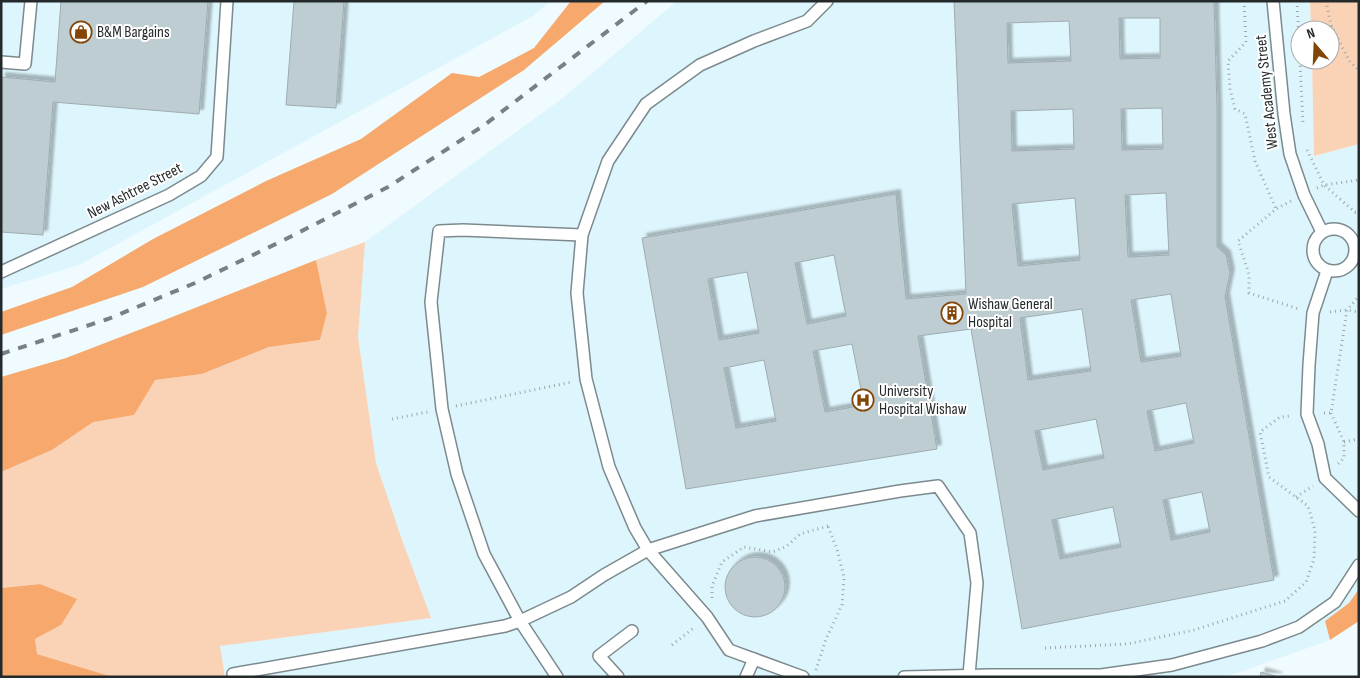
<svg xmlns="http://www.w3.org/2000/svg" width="1360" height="678" viewBox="0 0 1360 678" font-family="'Sofia Sans Condensed',sans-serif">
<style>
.built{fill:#ddf5fc}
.green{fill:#fad2b6}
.forest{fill:#f6a86d}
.building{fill:#becdd1;stroke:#9facb1;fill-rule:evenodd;filter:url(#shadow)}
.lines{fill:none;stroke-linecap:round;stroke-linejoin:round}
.lane-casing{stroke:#7c8a8e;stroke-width:14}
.path{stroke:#9ea8aa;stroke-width:3;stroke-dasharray:1 4;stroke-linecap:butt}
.lane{stroke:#fff;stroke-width:11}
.rail{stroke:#788083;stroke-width:4;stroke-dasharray:9 9;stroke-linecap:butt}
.labels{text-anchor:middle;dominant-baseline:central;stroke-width:4;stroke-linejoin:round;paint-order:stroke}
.poi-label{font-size:16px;fill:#242a2c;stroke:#fff;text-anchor:start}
.street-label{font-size:16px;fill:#242a2c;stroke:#fff}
</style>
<defs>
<filter id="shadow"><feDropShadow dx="4.5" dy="-4.5" stdDeviation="1" flood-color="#0004"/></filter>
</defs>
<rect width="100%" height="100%" fill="#effbfe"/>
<g class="built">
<path d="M1,1h549l-17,15 -454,249 -78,24z"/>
<path d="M677,1h633l1,29h-11v30h12l2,96 45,-12v445l-10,14 -24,18 5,19 -93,33 -14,4h-998l-5,-31 211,-28 -30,-81 -25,-74 -18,-126 7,-95 198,-144z"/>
</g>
<g class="green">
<path d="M1310,1h49v143l-45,12 -2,-96h18v-30h-19z"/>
<path d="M365,242l-7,95 18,126 25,74 30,81 -211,28 5,31h-112l-76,-23 -2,-15 26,-14 -21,-41 -39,4v-116l51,-22 41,-29 41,-6 20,-35 48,-6 67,-27 51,-7 7,-27 -11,-53z"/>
</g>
<g class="forest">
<path d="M571,1h34l-81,69 -192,124 -189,93 -142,48v-23l71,-25 81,-48 113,-58 95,-42 91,-66 27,4 55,-29z"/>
<path d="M316,260l11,53 -7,27 -51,7 -67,27 -47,6 -21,35 -41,7 -41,28 -51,22v-95l65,-19 96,-37z"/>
<path d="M40,584l37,15 -16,26 -26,14 2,15 76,23h-112v-89z"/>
<path d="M1359,589v32l-29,19 -5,-19 24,-18z"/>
</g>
<g class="building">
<path d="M61,1h147l-9,113 -146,-12 -10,133 -42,-3v-155l54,5z"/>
<path d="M294,1h50l-8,107 -50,-3z"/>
<path d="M954,1h260l3,107v139l9,8 4,18 -5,24 49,283 -252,49 -51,-300 -53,7 19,113 -251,40 -44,-251 254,-44 10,105 60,-5zM1119,18h41v40l-40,1zM1069,21l2,40 -63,2 -1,-40zM1162,108l1,41 -41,1 -1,-41zM1073,109l1,40 -62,2 -1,-40zM1166,193l3,62 -41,2 -3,-62zM1075,198l5,62 -62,6 -6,-62zM834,255l12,61 -39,8 -12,-61zM747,272l12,61 -40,7 -11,-61zM1171,294l10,62 -40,6 -10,-62zM1082,309l9,62 -63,9 -8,-62zM852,344l12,61 -39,7 -12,-61zM764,360l12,61 -40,7 -12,-60zM1186,403l8,40 -39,8 -8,-40zM1096,419l8,39 -61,12 -8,-39zM1202,492l8,40 -39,8 -8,-40zM1113,507l8,40 -61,12 -8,-39z"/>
<circle cx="755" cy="587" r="30"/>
<path d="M1261,672l17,5h-18z"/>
</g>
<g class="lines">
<g class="lane-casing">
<g id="lane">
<path d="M1273,1l11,113 6,40 14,41 18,37"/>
<path d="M1,62l24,2 6,-63"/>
<circle cx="1334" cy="250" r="21"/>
<path d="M1327,271l-14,42 -4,52 -2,49 11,30 7,34 34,33"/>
<path d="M1,272l168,-77 32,-19 16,-19 10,-156"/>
<path d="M233,674l272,-48 15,-5 51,-24 33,-22 44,-25 107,-34 145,-25 38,-5 32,47 7,50 -8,92"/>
<path d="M557,677l-37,-56 -36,-67 -27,-80 -15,-65 -11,-107 8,-71 24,-1 119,5"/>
<path d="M618,677l-19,-21 33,-25"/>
<path d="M746,677l8,-18"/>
<path d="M803,677l-74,-27 -22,-33 -59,-67 -13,-22 -26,-61 -23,-88 -9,-86 5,-58 26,-74 38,-57 54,-39 54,-24 53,-20 20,-20"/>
<path d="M904,677l85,-2h112l71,-10 90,-24 37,-14 36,-25 24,-37"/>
</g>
</g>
<g class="path">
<path d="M1244,1l2,41 -18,19 2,28 5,20 10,5 10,47 21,48"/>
<path d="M1297,1l6,123"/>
<path d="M1326,1l5,24 19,37 9,8"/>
<path d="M1307,150l17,35 31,27h4"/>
<path d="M1317,188l7,-3 35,-5"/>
<path d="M1291,201l-15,8 -38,32 11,33v19l50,16"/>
<path d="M1330,312l17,-2 12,2"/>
<path d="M456,406l116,-24"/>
<path d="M1324,413h7l16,-103 12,-14"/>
<path d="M1331,413l13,29v16l-6,6"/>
<path d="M392,419l36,-7"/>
<path d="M1344,442l15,-3"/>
<path d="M1296,497l17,-11"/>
<path d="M712,598v-12l10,-24 22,-15 29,5 14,-6 13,-12 28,-8"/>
<path d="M672,645l23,-18"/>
<path d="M1045,648l82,-4 67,-14 91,-29 21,-19 8,-23 1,-29 -7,-24 -39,-29 -9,-45 20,-15 12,-1"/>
<path d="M816,670l10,-31 16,-34 2,-28 -7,-28 -10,-25"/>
</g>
<use href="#lane" class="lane"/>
<path class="rail" d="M1,354l107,-35 87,-36 89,-43 104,-53 95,-61 164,-125"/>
</g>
<defs>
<g id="shop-ring" transform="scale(1.125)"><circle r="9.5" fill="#fff" stroke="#834505" stroke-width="1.5"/><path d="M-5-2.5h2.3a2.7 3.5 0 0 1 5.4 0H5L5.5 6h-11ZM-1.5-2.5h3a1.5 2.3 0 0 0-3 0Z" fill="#834505"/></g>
<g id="building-ring" transform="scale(1.125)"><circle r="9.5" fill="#fff" stroke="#834505" stroke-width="1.5"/><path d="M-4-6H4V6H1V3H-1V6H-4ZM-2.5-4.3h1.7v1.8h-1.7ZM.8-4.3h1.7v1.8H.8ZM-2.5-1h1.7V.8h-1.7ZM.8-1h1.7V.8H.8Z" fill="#834505"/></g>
<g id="hospital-ring" transform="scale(1.125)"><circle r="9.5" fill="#fff" stroke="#834505" stroke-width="1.5"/><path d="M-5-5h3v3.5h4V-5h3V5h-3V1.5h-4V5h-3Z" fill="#834505"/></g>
</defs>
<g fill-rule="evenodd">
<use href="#shop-ring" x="81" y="32"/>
<use href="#building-ring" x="952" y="313"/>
<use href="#hospital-ring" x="863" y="400"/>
</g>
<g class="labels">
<g class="poi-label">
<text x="97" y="32">B&amp;M Bargains</text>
<text x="968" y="304">Wishaw General<tspan x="968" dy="18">Hospital</tspan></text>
<text x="879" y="391">University<tspan x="879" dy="18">Hospital Wishaw</tspan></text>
</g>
<g class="street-label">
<text transform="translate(1267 92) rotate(-96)">West Academy Street</text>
<text transform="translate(135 191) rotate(-27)">New Ashtree Street</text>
</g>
</g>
<rect width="1360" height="678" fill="none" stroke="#242a2c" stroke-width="5"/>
<g transform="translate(1315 45) rotate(341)"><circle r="24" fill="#ffffff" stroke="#a7aaab"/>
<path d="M0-4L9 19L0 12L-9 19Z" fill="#834505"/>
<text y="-8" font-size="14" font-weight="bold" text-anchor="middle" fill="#242a2c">N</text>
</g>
</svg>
